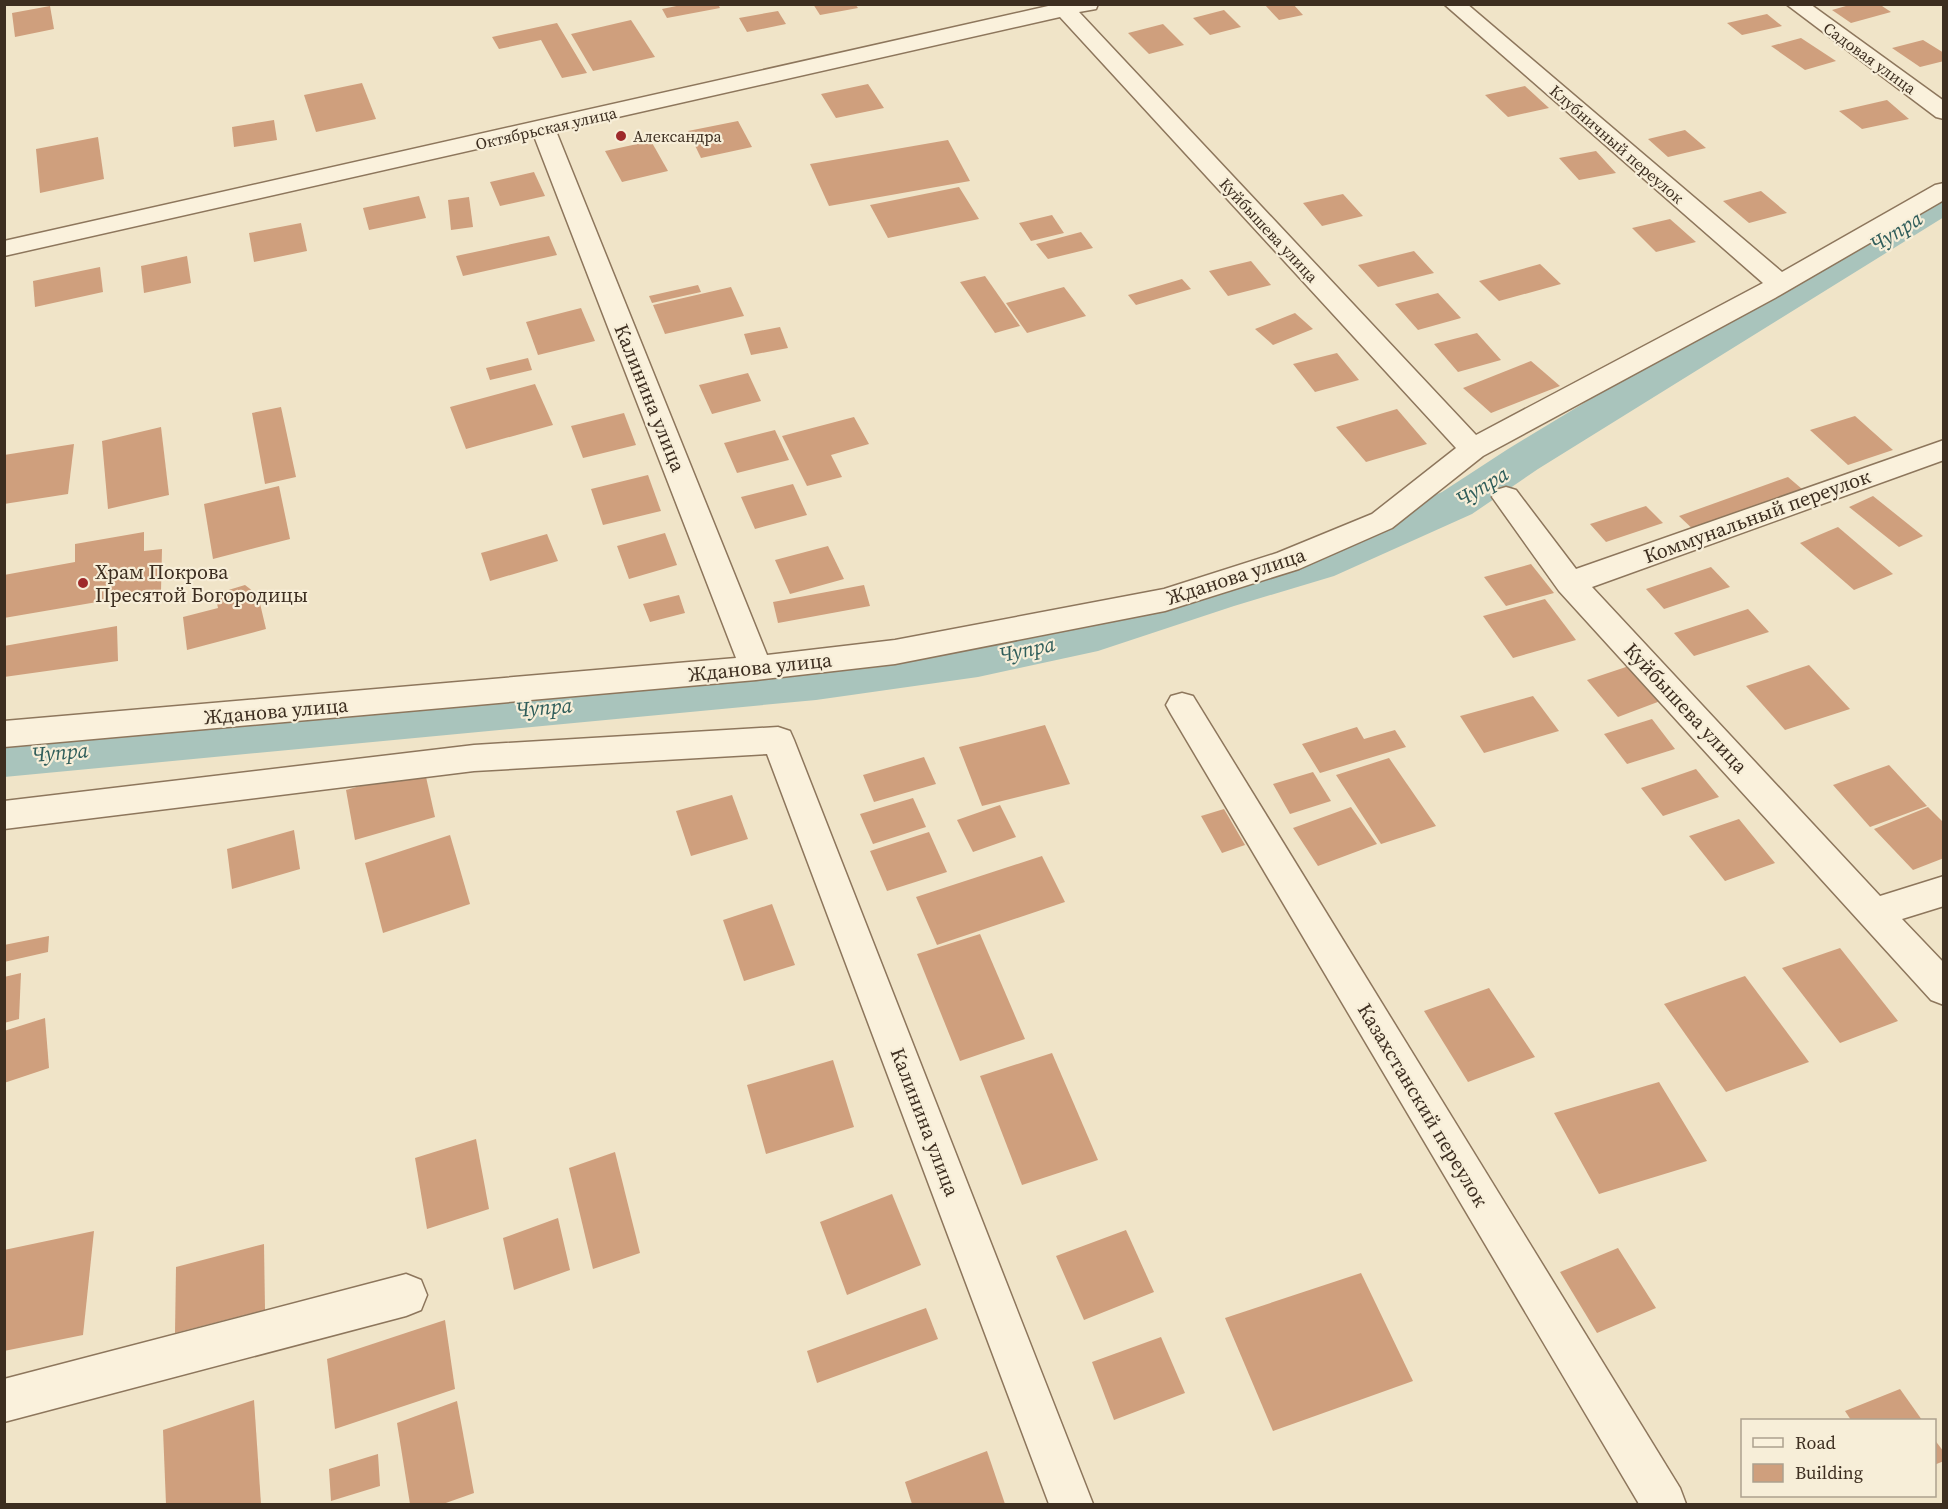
<svg xmlns="http://www.w3.org/2000/svg" width="1948" height="1509" viewBox="0 0 1948 1509" font-family="'Source Serif 4',serif">
<style>
.lines{fill:none;stroke-linecap:round;stroke-linejoin:round}
.canal{fill:#a9c4bc;fill-rule:evenodd}
.building{fill:#cf9f7d}
.street-casing{stroke:#8d765c;stroke-width:3}
.street{fill:#faf1dc;fill-rule:evenodd}
.poi-dot{fill:#9e2a2b;stroke:#f7eed8;stroke-width:2}
.labels{text-anchor:middle;dominant-baseline:central;stroke-width:4.5;stroke-linejoin:round;paint-order:stroke}
.far-street-label{font-size:16px;fill:#3d2e20;stroke:#f7eed8}
.far-poi-label{font-size:16px;fill:#3d2e20;stroke:#f7eed8;text-anchor:start}
.street-label{font-size:20px;fill:#3d2e20;stroke:#f7eed8}
.poi-label{font-size:20px;fill:#3d2e20;stroke:#f7eed8;text-anchor:start}
.water-label{font-size:21px;font-style:italic;fill:#2f5d5a;stroke:#f7eed8}
</style>
<rect width="100%" height="100%" fill="#f0e4c8"/>
<g class="lines">
<path class="canal" d="M1944,190v27l-406,252 -66,45 -138,62 -100,30 -136,45 -120,26 -162,23 -812,77v-40l812,-73 162,-23 117,-24 110,-36 98,-28 139,-61 66,-43 423,-256z"/>
</g>
<g class="building">
<path d="M686,4h32l2,4 -53,10 -5,-9z"/>
<path d="M813,4h42l3,4 -38,7z"/>
<path d="M1264,4h29l10,11 -24,5z"/>
<path d="M1853,4h26l12,8 -40,11 -19,-13z"/>
<path d="M50,6l4,23 -39,8 -3,-24z"/>
<path d="M1224,10l17,17 -31,8 -17,-17z"/>
<path d="M778,11l8,13 -39,8 -8,-14z"/>
<path d="M1767,14l15,12 -40,9 -15,-12z"/>
<path d="M631,20l24,37 -62,14 -22,-37z"/>
<path d="M557,23l30,50 -25,5 -21,-38 -42,9 -7,-12z"/>
<path d="M1163,24l21,21 -35,9 -21,-21z"/>
<path d="M1801,38l35,23 -31,9 -34,-24z"/>
<path d="M1923,40l21,13v8l-24,6 -28,-19z"/>
<path d="M362,83l14,36 -60,13 -12,-37z"/>
<path d="M868,84l16,24 -48,10 -15,-24z"/>
<path d="M1525,86l24,22 -41,9 -23,-22z"/>
<path d="M1887,100l22,19 -47,10 -23,-18z"/>
<path d="M274,120l3,20 -43,7 -2,-20z"/>
<path d="M738,121l14,26 -51,11 -13,-27z"/>
<path d="M1685,130l21,18 -38,9 -20,-18z"/>
<path d="M98,137l6,42 -64,14 -4,-44z"/>
<path d="M948,140l22,41 -141,25 -19,-42z"/>
<path d="M651,141l17,30 -46,11 -17,-31z"/>
<path d="M1596,151l20,22 -37,7 -20,-22z"/>
<path d="M534,172l11,24 -45,10 -10,-24z"/>
<path d="M959,187l20,32 -91,19 -18,-33z"/>
<path d="M1761,191l26,22 -38,10 -26,-22z"/>
<path d="M1343,194l20,22 -41,10 -19,-23z"/>
<path d="M419,196l7,22 -57,12 -6,-22z"/>
<path d="M469,197l4,30 -22,3 -3,-30z"/>
<path d="M1052,215l12,18 -33,8 -12,-18z"/>
<path d="M1670,219l26,23 -40,10 -24,-24z"/>
<path d="M301,223l6,28 -53,11 -5,-29z"/>
<path d="M1081,232l12,16 -45,11 -12,-15z"/>
<path d="M549,236l8,19 -94,21 -7,-20z"/>
<path d="M1414,251l20,22 -56,14 -20,-22z"/>
<path d="M187,256l4,27 -47,10 -3,-27z"/>
<path d="M1251,261l20,24 -43,11 -19,-25z"/>
<path d="M1540,264l21,20 -62,17 -20,-20z"/>
<path d="M100,267l3,25 -68,15 -2,-26z"/>
<path d="M985,276l35,50 -25,7 -35,-51z"/>
<path d="M1182,279l9,10 -55,16 -8,-10z"/>
<path d="M698,285l3,7 -49,11 -3,-7z"/>
<path d="M731,287l13,29 -79,18 -12,-29z"/>
<path d="M1064,287l22,29 -59,17 -21,-30z"/>
<path d="M1438,293l23,25 -43,12 -23,-26z"/>
<path d="M581,308l14,33 -57,14 -12,-33z"/>
<path d="M1295,313l18,16 -40,16 -18,-16z"/>
<path d="M780,327l8,21 -37,7 -7,-21z"/>
<path d="M1477,333l24,27 -43,12 -24,-28z"/>
<path d="M1337,353l22,27 -44,12 -22,-28z"/>
<path d="M528,358l4,12 -42,10 -4,-12z"/>
<path d="M1531,361l29,25 -69,27 -28,-25z"/>
<path d="M748,373l13,28 -49,13 -13,-29z"/>
<path d="M535,384l18,41 -87,24 -16,-42z"/>
<path d="M281,407l15,70 -31,7 -13,-71z"/>
<path d="M1397,409l30,35 -61,18 -30,-35z"/>
<path d="M624,413l12,32 -53,13 -12,-32z"/>
<path d="M1855,416l38,34 -45,15 -38,-35z"/>
<path d="M854,417l15,27 -38,11 11,22 -35,9 -25,-50z"/>
<path d="M161,427l8,68 -61,14 -6,-68z"/>
<path d="M775,430l14,30 -52,13 -13,-30z"/>
<path d="M74,444l-6,50 -64,10v-49z"/>
<path d="M648,475l13,36 -58,14 -12,-36z"/>
<path d="M1788,477l21,18 -110,40 -20,-19z"/>
<path d="M793,484l14,31 -52,14 -14,-32z"/>
<path d="M279,486l11,53 -77,20 -9,-55z"/>
<path d="M1873,496l50,40 -24,11 -50,-40z"/>
<path d="M1646,506l17,17 -57,19 -16,-18z"/>
<path d="M1838,527l55,47 -39,16 -54,-47z"/>
<path d="M144,532v19l18,-2 -1,42 -157,27v-43l71,-13v-18z"/>
<path d="M665,533l12,32 -48,14 -12,-33z"/>
<path d="M547,534l11,27 -68,20 -9,-28z"/>
<path d="M828,546l16,33 -54,15 -15,-34z"/>
<path d="M1531,564l23,29 -48,13 -22,-29z"/>
<path d="M1711,567l19,20 -66,22 -18,-20z"/>
<path d="M245,585l13,10 8,34 -79,21 -4,-33 35,-9 -3,-14z"/>
<path d="M864,585l6,21 -92,17 -5,-21z"/>
<path d="M679,595l6,18 -35,9 -7,-18z"/>
<path d="M1545,599l31,41 -63,18 -30,-42z"/>
<path d="M1748,609l21,23 -75,24 -20,-23z"/>
<path d="M117,626l1,35 -114,16v-31z"/>
<path d="M1632,665l31,35 -45,17 -31,-37z"/>
<path d="M1809,665l41,44 -65,21 -39,-44z"/>
<path d="M1533,696l26,35 -75,22 -24,-37z"/>
<path d="M1652,719l23,30 -48,15 -23,-30z"/>
<path d="M1045,725l25,59 -88,22 -23,-59z"/>
<path d="M1357,727l7,12 31,-9 11,17 -86,26 -18,-29z"/>
<path d="M924,757l12,27 -62,18 -11,-27z"/>
<path d="M1389,758l47,68 -55,18 -45,-69z"/>
<path d="M1889,765l38,41 -57,21 -37,-42z"/>
<path d="M424,768l11,49 -80,23 -9,-50z"/>
<path d="M1696,769l23,28 -56,19 -22,-28z"/>
<path d="M1313,772l18,29 -41,13 -17,-30z"/>
<path d="M732,795l16,44 -57,17 -15,-45z"/>
<path d="M913,798l13,29 -53,17 -13,-30z"/>
<path d="M1000,805l16,32 -43,15 -16,-32z"/>
<path d="M1351,807l26,37 -59,22 -25,-38z"/>
<path d="M1928,807l16,16v35l-31,12 -39,-41z"/>
<path d="M1224,809l21,36 -23,8 -21,-37z"/>
<path d="M1739,819l36,44 -50,18 -36,-45z"/>
<path d="M294,830l6,39 -68,20 -5,-40z"/>
<path d="M929,832l18,40 -60,19 -17,-40z"/>
<path d="M450,835l20,69 -87,29 -18,-70z"/>
<path d="M1042,856l23,46 -128,43 -21,-48z"/>
<path d="M772,904l23,61 -51,16 -21,-61z"/>
<path d="M980,934l45,105 -65,22 -43,-107z"/>
<path d="M49,936l-1,16 -44,10v-17z"/>
<path d="M1840,948l58,73 -58,22 -58,-75z"/>
<path d="M21,973l-2,46 -15,4v-46z"/>
<path d="M1745,976l64,86 -83,30 -62,-88z"/>
<path d="M1489,988l46,69 -67,25 -44,-71z"/>
<path d="M45,1018l4,50 -45,15v-52z"/>
<path d="M1052,1053l46,107 -76,25 -42,-109z"/>
<path d="M833,1060l21,67 -88,27 -19,-69z"/>
<path d="M1659,1082l48,79 -108,33 -45,-81z"/>
<path d="M476,1139l13,70 -62,20 -12,-71z"/>
<path d="M615,1152l25,101 -47,16 -24,-101z"/>
<path d="M892,1194l29,71 -74,30 -27,-73z"/>
<path d="M558,1218l12,52 -56,20 -11,-52z"/>
<path d="M1126,1230l28,62 -70,28 -28,-64z"/>
<path d="M94,1231l-11,104 -79,16v-101z"/>
<path d="M264,1244l1,66 -90,23 1,-66z"/>
<path d="M1618,1248l38,60 -59,25 -37,-61z"/>
<path d="M1361,1273l52,108 -140,50 -48,-113z"/>
<path d="M926,1308l12,31 -121,44 -10,-32z"/>
<path d="M445,1320l10,69 -120,40 -8,-70z"/>
<path d="M1161,1337l24,56 -71,27 -22,-58z"/>
<path d="M1900,1389l22,31h-71l-6,-9z"/>
<path d="M254,1400l7,104h-95l-3,-74z"/>
<path d="M457,1401l17,92 -31,11h-33l-13,-81z"/>
<path d="M1934,1439l10,13v9l-10,4z"/>
<path d="M987,1451l18,53h-93l-7,-22z"/>
<path d="M378,1454l2,32 -49,15 -2,-32z"/>
</g>
<g class="lines">
<g class="street-casing">
<g id="street">
<path d="M1057,4h41l-2,5 -17,3 397,423 287,-152 -319,-279h23l315,268 153,-87 9,-2v17l-169,98 -292,158 -91,72 -93,41 -134,42 -270,53 -139,16 -752,67v-26l732,-63 -202,-522 -530,120v-15zM1060,17l396,431 -84,66 -95,39 -113,36 -269,51 -128,15 -211,-524z"/>
<path d="M1786,4h24l134,97v18l-8,-2z"/>
<path d="M1944,440v20l-352,127 288,309 64,-20v30l-42,13 42,44v42l-13,-5 -372,-409 -67,-94 4,-7 10,-3 10,3 60,79z"/>
<path d="M1182,693l11,3 487,792 6,16h-47l-468,-790 -5,-9 5,-9z"/>
<path d="M778,727l12,4 4,9 299,764h-44l-282,-750 -293,17 -470,58v-28l470,-56z"/>
<path d="M406,1274l15,6 6,15 -6,15 -15,6 -402,106v-43z"/>
</g>
</g>
<use href="#street" class="street"/>
</g>
<g class="poi-dot">
<circle cx="621" cy="136" r="6"/>
<circle cx="83" cy="583" r="6"/>
</g>
<g class="labels">
<g class="far-street-label">
<text transform="translate(1870 58) rotate(36)">Садовая улица</text>
<text transform="translate(546 128) rotate(-13)">Октябрьская улица</text>
<text transform="translate(1617 144) rotate(41)">Клубничный переулок</text>
<text transform="translate(1269 230) rotate(47)">Куйбышева улица</text>
</g>
<g class="far-poi-label">
<text x="633" y="136">Александра</text>
</g>
<g class="street-label">
<text transform="translate(650 398) rotate(68)">Калинина улица</text>
<text transform="translate(1757 516) rotate(-20)">Коммунальный переулок</text>
<text transform="translate(1236 576) rotate(-18)">Жданова улица</text>
<text transform="translate(760 667) rotate(-6)">Жданова улица</text>
<text transform="translate(1686 708) rotate(47)">Куйбышева улица</text>
<text transform="translate(276 711) rotate(-5)">Жданова улица</text>
<text transform="translate(1423 1105) rotate(59)">Казахстанский переулок</text>
<text transform="translate(925 1122) rotate(69)">Калинина улица</text>
</g>
<g class="poi-label">
<text x="95" y="572">Храм Покрова<tspan x="95" dy="23">Пресятой Богородицы</tspan></text>
</g>
<g class="water-label">
<text transform="translate(1896 231) rotate(-32)">Чупра</text>
<text transform="translate(1482 486) rotate(-31)">Чупра</text>
<text transform="translate(1027 649) rotate(-12)">Чупра</text>
<text transform="translate(544 707) rotate(-5)">Чупра</text>
<text transform="translate(60 752) rotate(-5)">Чупра</text>
</g>
</g>
<rect width="1948" height="1509" fill="none" stroke="#3d2e20" stroke-width="12"/>
<rect x="1741" y="1419" width="195" height="78" fill="#f7eed8" stroke="#ada18e" stroke-width="1.5"/>
<rect x="1753" y="1438" width="30" height="9" fill="#faf1dc" stroke="#ada18e" stroke-width="1.5"/>
<text x="1795" y="1449" font-size="18" fill="#3d2e20">Road</text>
<rect x="1753" y="1464" width="30" height="18" fill="#cf9f7d" stroke="#ada18e" stroke-width="1.5"/>
<text x="1795" y="1479" font-size="18" fill="#3d2e20">Building</text>
</svg>
